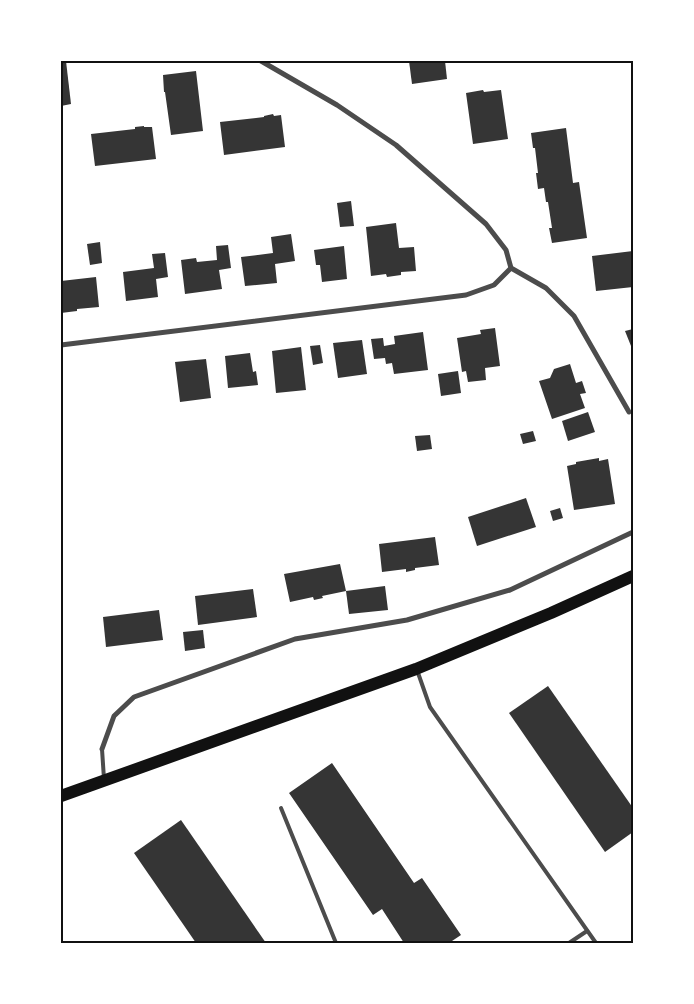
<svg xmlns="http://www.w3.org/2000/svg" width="694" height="1004" viewBox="0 0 694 1004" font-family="'Noto Sans',sans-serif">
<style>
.building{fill:#353535}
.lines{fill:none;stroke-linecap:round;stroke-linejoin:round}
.service{stroke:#4c4c4c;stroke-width:4}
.minor{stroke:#4c4c4c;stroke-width:5}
.primary{stroke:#111;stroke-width:12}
.neatline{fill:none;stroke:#111;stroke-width:2}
</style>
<rect width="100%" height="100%" fill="#fff"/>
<g class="building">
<path d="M61,61h5l5,43 -10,2z"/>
<path d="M409,61h36l2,18 -35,5z"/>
<path d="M196,71l7,60 -32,4 -6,-43h-1l-1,-17z"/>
<path d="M483,90l1,2 17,-2 7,49 -35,5 -7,-51z"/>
<path d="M273,114l1,2 7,-1 4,32 -61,8 -4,-33 44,-5v-1z"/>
<path d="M144,126v1h8l4,32 -61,7 -4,-32 44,-5v-2z"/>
<path d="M566,128l7,55 6,-1 8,56 -35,5 -3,-15h3l-4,-26h-2l-2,-14 -6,1 -2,-16h2l-3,-25h-2l-2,-15z"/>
<path d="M351,201l3,25 -14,1 -3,-24z"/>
<path d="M396,223l3,25 15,-1 2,24 -15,1v3l-14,2 -1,-3 -15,2 -5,-49z"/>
<path d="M291,234l4,27 -20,3 2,19 -32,3 -4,-29 32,-4 -2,-16z"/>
<path d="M100,242l2,21 -12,2 -3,-21z"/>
<path d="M228,245l3,23 -12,2 3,19 -37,5 -4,-34 15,-2 1,4 20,-2 -1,-14z"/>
<path d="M344,246l3,33 -25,3 -2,-17h-4l-2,-15z"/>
<path d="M633,251v36l-37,4 -4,-35z"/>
<path d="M165,253l3,24 -12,2 2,18 -32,4 -3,-29 31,-4 -2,-14z"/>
<path d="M96,277l3,30 -22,2v2l-16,2v-32z"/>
<path d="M495,328l5,38 -15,2 1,12 -18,2 -2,-11 -4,1 -5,-34 24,-4 -1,-4z"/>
<path d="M633,329v22l-8,-20z"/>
<path d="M423,332l5,38 -34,4 -2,-11 -6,1 -1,-6 -11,1 -3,-20 12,-1 1,8 11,-2 -1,-8z"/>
<path d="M362,340l5,34 -29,4 -5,-35z"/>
<path d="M320,345l3,18 -10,2 -3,-19z"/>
<path d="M301,347l5,43 -30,3 -4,-42z"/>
<path d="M250,353l3,19 3,-1 2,14 -30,3 -3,-32z"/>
<path d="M206,359l5,39 -31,4 -5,-40z"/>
<path d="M570,364l6,19 6,-2 4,12 -6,1 5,14 -33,11 -13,-38 11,-3 4,-9z"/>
<path d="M458,371l3,22 -20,3 -3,-22z"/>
<path d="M588,412l7,20 -27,9 -6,-20z"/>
<path d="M533,431l3,10 -13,3 -3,-10z"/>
<path d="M430,435l2,14 -15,2 -2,-15z"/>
<path d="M599,458v3l9,-2 7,45 -41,6 -7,-44 9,-2v-2z"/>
<path d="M526,498l10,29 -59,19 -9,-29z"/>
<path d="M560,508l3,10 -10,3 -3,-10z"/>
<path d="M435,537l4,28 -24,3v2l-9,2v-3l-24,3 -3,-28z"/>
<path d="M340,564l6,27 -24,5 1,2 -9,2 -1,-3 -23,5 -6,-28z"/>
<path d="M385,586l3,24 -39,4 -3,-23z"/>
<path d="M253,589l4,28 -59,8 -3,-29z"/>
<path d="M159,610l4,30 -57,7 -3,-30z"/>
<path d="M203,630l2,18 -20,3 -2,-19z"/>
<path d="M548,686l85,122v24l-28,20 -96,-139z"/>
<path d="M332,763l82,120 8,-5 39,57 -12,8h-45l-22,-34 -9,6 -84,-122z"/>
<path d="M181,820l85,123h-70l-62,-90z"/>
</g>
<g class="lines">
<g class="service">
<path d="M417,670l13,37 166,236"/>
<path d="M102,749l2,30"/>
<path d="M281,808l55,135"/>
<path d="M569,943l18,-12"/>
</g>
<g class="minor">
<path d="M261,61l76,44 59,40 90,79 20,26 5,18 35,20 28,28 55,96"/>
<path d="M61,345l405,-50 28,-10 17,-17"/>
<path d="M102,749l12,-33 20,-19 161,-58 112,-19 103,-30 123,-58"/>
</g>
<path class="primary" d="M61,796l355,-127 135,-56 82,-37"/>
</g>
<rect width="694" height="1004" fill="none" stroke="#ffffff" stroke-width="125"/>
<rect x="62" y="62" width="570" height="880" class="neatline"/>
</svg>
